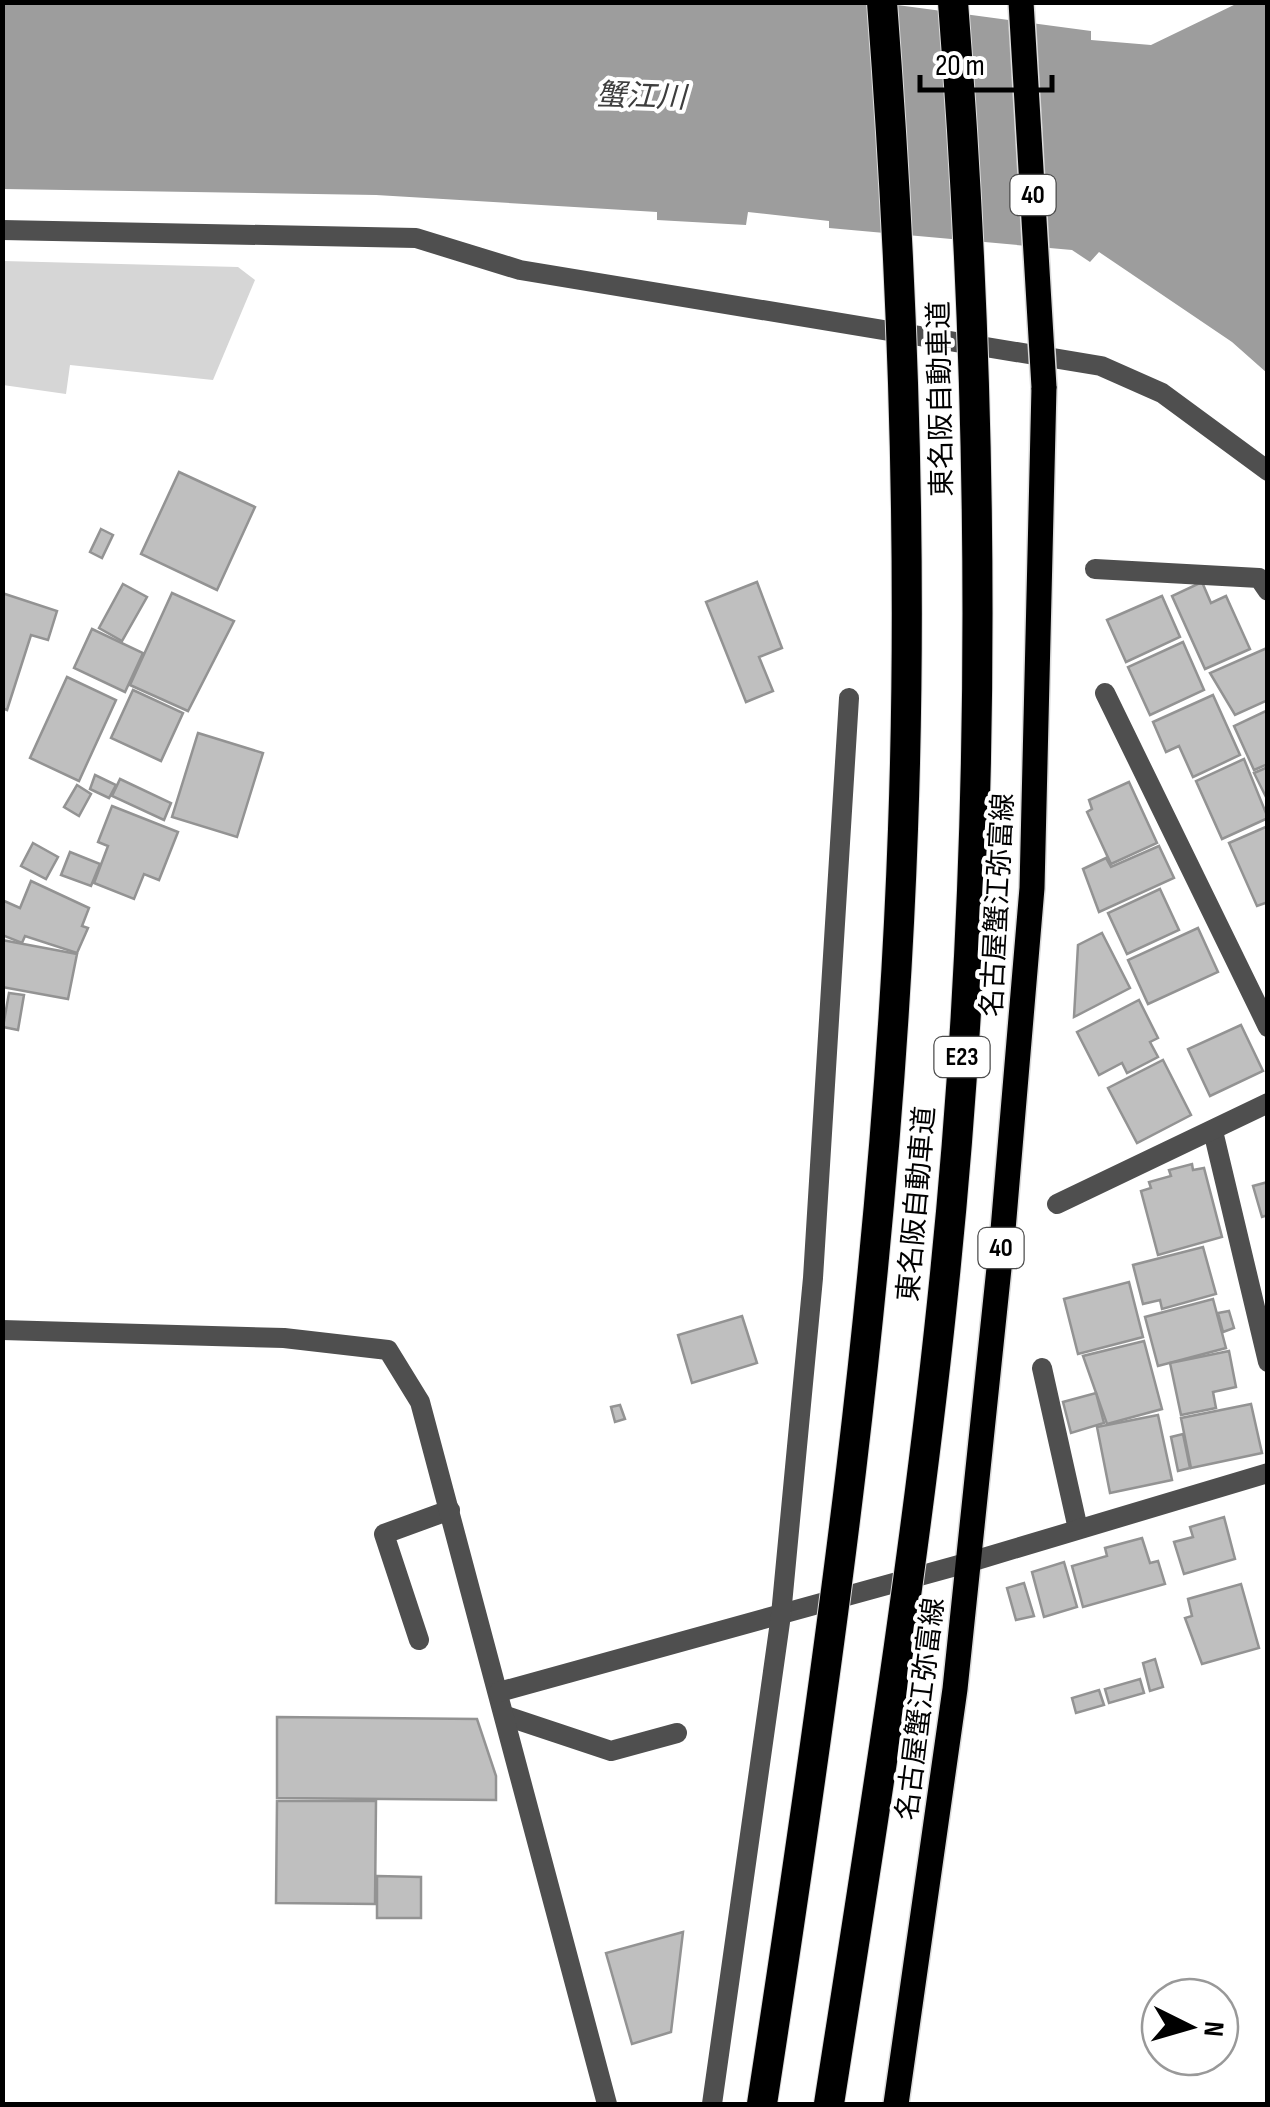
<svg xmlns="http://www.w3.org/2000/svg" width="1270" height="2107" viewBox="0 0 1270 2107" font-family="'Sofia Sans Condensed','Noto Sans JP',sans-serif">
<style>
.green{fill:#d6d6d6}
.water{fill:#9d9d9d}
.building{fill:#bfbfbf;stroke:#939393;stroke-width:2.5}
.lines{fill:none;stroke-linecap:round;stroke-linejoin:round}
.primary-casing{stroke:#dbdbdb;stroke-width:28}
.lane{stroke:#4f4f4f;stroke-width:20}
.street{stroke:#4f4f4f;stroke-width:20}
.primary{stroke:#000;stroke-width:25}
.primary-bridge-casing{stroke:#dbdbdb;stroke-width:28;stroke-linecap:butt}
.highway-bridge-casing{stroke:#dbdbdb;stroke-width:32;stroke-linecap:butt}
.primary-bridge{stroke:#000;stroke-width:25}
.highway-bridge{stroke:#000;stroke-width:30}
.labels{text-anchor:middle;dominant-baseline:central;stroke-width:8;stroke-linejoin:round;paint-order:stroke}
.shield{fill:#fff;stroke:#4c4c4c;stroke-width:2.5}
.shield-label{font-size:25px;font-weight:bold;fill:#000}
.street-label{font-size:28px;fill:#000;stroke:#fff}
.water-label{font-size:30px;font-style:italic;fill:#3e3e3e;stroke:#fff}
</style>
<rect width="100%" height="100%" fill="#fff"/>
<path class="green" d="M3,261l235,6 17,13 -42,100 -143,-15 -4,29 -63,-9z"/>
<path class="water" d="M875,2l216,29v9l60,5 87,-42h29v370l-35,-31 -133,-90 -9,10 -18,-12 -243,-22v-7l-81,-9 -2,13 -89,-5v-8l-281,-17 -373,-6v-186z"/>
<g class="building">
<path d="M179,472l76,35 -38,83 -76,-36z"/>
<path d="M101,529l12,6 -11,23 -12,-6z"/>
<path d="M757,582l25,66 -23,9 14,34 -27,11 -40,-100z"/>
<path d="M1202,582l9,21 15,-7 24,53 -45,20 -33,-73z"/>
<path d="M123,584l24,13 -25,44 -23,-13z"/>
<path d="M2,593l55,18 -9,29 -17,-5 -24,75 -5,-2z"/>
<path d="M172,593l62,28 -46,90 -58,-26z"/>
<path d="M1162,596l18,41 -54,25 -19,-42z"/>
<path d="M92,629l51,24 -18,39 -51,-24z"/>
<path d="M1183,642l21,48 -54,25 -22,-48z"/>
<path d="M1267,648l1,52 -33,15 -25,-42z"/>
<path d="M67,677l49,23 -37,81 -49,-23z"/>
<path d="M133,690l50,23 -22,48 -50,-23z"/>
<path d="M1213,695l27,60 -47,22 -14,-31 -13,6 -13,-30z"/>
<path d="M1268,710v54l-14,6 -20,-44z"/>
<path d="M198,733l65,20 -26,84 -65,-20z"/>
<path d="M1244,759l24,59 -46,21 -26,-58z"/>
<path d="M1268,767v34l-14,-28z"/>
<path d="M95,775l21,10 -7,13 -19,-9z"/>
<path d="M120,779l51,24 -7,17 -52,-24z"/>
<path d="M1129,782l28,61 -46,21 -24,-52 5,-3 -3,-9z"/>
<path d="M77,785l14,9 -12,22 -15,-9z"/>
<path d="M112,806l66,26 -19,48 -15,-6 -10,25 -40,-16 14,-37 -10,-4z"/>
<path d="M1268,826v76l-11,4 -28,-63z"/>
<path d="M33,843l25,14 -12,22 -25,-13z"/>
<path d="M1159,846l15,32 -75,34 -16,-43 23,-11 5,9z"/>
<path d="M70,852l30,12 -9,22 -30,-11z"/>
<path d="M31,881l58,27 -7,18 6,2 -11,25 -52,-17 -3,7 -20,-8v-35l18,8z"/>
<path d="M1160,889l19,41 -52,24 -19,-41z"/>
<path d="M1198,928l20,44 -70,32 -20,-44z"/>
<path d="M1102,933l28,55 -56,29 4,-72z"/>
<path d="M2,940l75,14 -9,45 -66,-12z"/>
<path d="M9,993l15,2 -6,35 -15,-3z"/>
<path d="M1139,1000l19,38 -8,4 8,15 -31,16 -5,-10 -23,12 -22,-43z"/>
<path d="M1241,1025l22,46 -53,25 -22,-47z"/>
<path d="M1163,1060l28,55 -54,28 -29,-55z"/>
<path d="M1192,1164l1,6 11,-2 18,69 -64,18 -17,-64 10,-3 -2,-6 22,-6 -2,-6z"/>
<path d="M1268,1182v33l-6,2 -9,-31z"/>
<path d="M1203,1247l13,47 -54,15 -2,-9 -17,4 -10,-39z"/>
<path d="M1129,1282l14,55 -65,17 -14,-55z"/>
<path d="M1213,1299l13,49 -68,18 -13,-49z"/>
<path d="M1229,1311l5,17 -11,4 -5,-19z"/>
<path d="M742,1316l15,47 -65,20 -14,-48z"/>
<path d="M1144,1341l18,68 -55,15 -24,-68z"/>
<path d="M1229,1351l7,36 -23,5 3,16 -35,7 -11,-52z"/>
<path d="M1096,1393l8,30 -33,10 -8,-31z"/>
<path d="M1251,1404l11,49 -71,15 -10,-50z"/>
<path d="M620,1405l5,14 -10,3 -4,-15z"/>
<path d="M1158,1415l14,65 -62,13 -13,-66z"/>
<path d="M1183,1434l7,34 -12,3 -7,-34z"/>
<path d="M1224,1517l11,42 -51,15 -10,-32 19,-5 -3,-10z"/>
<path d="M1142,1538l8,25 8,-2 7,23 -82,23 -11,-41 35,-10 -2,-8z"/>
<path d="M1064,1562l13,45 -33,10 -12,-45z"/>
<path d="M1024,1583l10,33 -18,4 -9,-32z"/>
<path d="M1241,1584l18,64 -57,16 -17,-46 7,-2 -4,-17z"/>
<path d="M1155,1659l8,28 -13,4 -7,-28z"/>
<path d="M1140,1679l4,14 -35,10 -4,-14z"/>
<path d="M1099,1690l5,15 -28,8 -4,-15z"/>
<path d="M277,1717l200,2 19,57v24l-219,-2z"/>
<path d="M277,1801h99l-1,103 -99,-1z"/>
<path d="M377,1876l44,1v41h-44z"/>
<path d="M683,1932l-12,100 -39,12 -26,-91z"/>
</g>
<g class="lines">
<g class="primary-casing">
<path id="primary" d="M896,2104l59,-415 48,-459 29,-342 12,-501"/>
</g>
<g class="lane">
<path d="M1042,1368l36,161"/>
<path d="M419,1640l-35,-106 66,-24"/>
<path d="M506,1716l105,35 66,-18"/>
</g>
<g class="street">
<path d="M2,230l414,8 104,32 581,96 61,27 106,78"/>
<path d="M1095,569l164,9 9,13"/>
<path d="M1105,693l163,334"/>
<path d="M1213,1131l55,231"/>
<path d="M1057,1204l211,-101"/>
<path d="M2,1330l282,8 104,12 32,52 187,702"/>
<path d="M499,1692l471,-130 298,-89"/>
<path d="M712,2104l69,-489 32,-337 36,-580"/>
</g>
<use href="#primary" class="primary"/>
<g class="primary-bridge-casing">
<path id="primary-bridge" d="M1021,2l23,385"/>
</g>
<g class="highway-bridge-casing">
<g id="highway-bridge">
<path d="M762,2104c65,-423 126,-846 141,-1275 10,-275 0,-551 -21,-827"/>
<path d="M829,2104c43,-276 88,-552 116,-830 43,-422 41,-849 8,-1272"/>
</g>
</g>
<use href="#primary-bridge" class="primary-bridge"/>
<use href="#highway-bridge" class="highway-bridge"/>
</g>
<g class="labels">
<g class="shield">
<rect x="1010.5" y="175" width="45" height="40" rx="8"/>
<rect x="934.5" y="1037" width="55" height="40" rx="8"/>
<rect x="978.5" y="1228" width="45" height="40" rx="8"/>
</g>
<g class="shield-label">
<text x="1033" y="195">40</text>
<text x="962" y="1057">E23</text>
<text x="1001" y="1248">40</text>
</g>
<g class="street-label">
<text transform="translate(941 399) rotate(-91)">東名阪自動車道</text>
<text transform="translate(998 905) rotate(-87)">名古屋蟹江弥富線</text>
<text transform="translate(917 1204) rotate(-85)">東名阪自動車道</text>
<text transform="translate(921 1709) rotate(-83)">名古屋蟹江弥富線</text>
</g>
<g class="water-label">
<text transform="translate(641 97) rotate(2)">蟹江川</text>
</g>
</g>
<rect width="1270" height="2107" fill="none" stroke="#000000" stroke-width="10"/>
<g transform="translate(1190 2027) rotate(95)"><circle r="48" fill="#ffffff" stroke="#999999" stroke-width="2.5"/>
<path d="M0-8L18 38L0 25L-18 38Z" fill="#000000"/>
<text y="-15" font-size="28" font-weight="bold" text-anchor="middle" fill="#000000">N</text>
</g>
<path d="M920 75v15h132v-15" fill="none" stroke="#000000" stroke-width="5"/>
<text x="935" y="75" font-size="30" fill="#000000" stroke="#ffffff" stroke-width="8" paint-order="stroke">20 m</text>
</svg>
